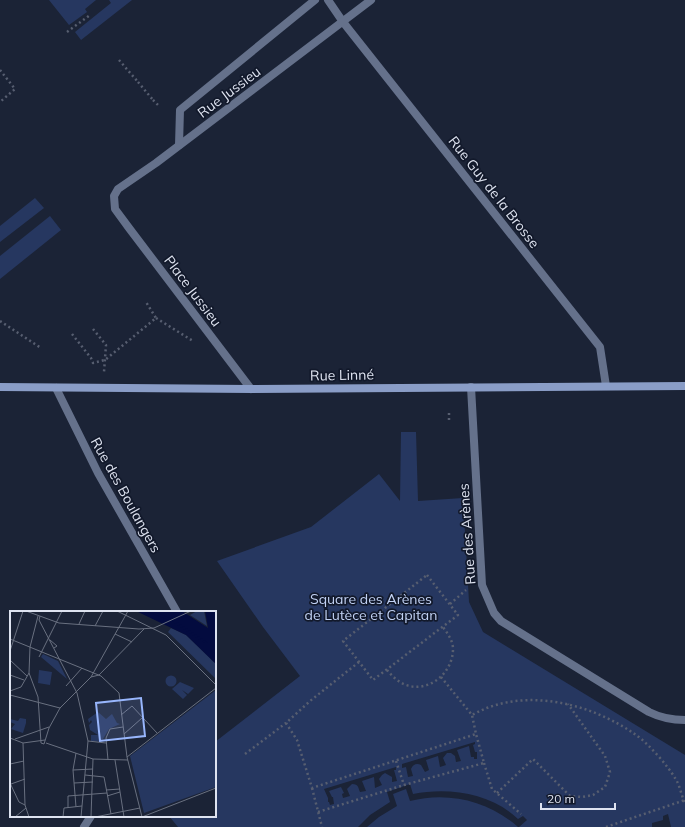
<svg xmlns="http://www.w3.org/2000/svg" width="685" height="827" viewBox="0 0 685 827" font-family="Mulish,sans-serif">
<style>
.green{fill:#263760;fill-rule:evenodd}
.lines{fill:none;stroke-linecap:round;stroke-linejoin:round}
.path{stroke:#575e70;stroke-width:2.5;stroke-dasharray:2 3;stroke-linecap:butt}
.lane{stroke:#65718b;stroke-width:8}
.street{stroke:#65718b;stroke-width:8}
.secondary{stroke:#8a9dc7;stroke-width:8}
.path-bridge{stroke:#575e70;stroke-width:2.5;stroke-dasharray:2 3;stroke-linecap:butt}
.labels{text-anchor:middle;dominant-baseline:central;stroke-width:3.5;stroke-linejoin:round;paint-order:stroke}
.street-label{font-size:14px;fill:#dee3f0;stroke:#12192b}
.park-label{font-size:14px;fill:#c1d1f3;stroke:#12192b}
.inset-river{fill:none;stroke:#030b3f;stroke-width:2}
.inset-road{fill:none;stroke:#697080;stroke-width:1}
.view{fill:#98b6fd;fill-opacity:0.15;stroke:#98b6fd;stroke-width:2}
.inset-edge{fill:none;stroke:#dee3f0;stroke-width:2}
</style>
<rect width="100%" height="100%" fill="#1b2336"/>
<g class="green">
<path d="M49,0h47l-11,9 2,3 -18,13z"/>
<path d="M109,0h23l-51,40 -6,-8 36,-29z"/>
<path d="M35,198l9,10 -44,34v-16z"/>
<path d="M50,216l11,14 -61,49v-23z"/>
<path d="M401,432h15l2,69 45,-3 6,104 14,30 202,123v72h-14l-3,-13 -5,2v4l-11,3v4h-133l8,-7 -4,-4 -5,3c-27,-26 -69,-32 -105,-25l-3,-10 -23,8 3,10 -20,13 -12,12h-180l-9,-11h46v-74l85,-66 -37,-49 -46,-66 94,-34 68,-53 21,27zM475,742v2l-2,1 2,7h2v7h-3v-2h-3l-2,-11 -12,4 4,11 -5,1 -1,-6 -4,-3h-4l-4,5 3,7 -6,2 -2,-11 -12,4 3,10 -4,2 -4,-7c-4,-2 -8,-1 -10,4l2,7 -5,1 -2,-10 -4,1v-4zM396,767v3h-2l3,11 -5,1v-5l-7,-4 -3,2 -3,4 3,6 -7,3 -1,-11 -12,4 4,10 -6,1c-2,-4 -1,-8 -8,-8l-5,5 3,7 -7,2 -1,-4 2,-1 -3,-6 -12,4 3,6h1l1,7 -4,1 -1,-3h-1v-4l-4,-9z"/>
<path d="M406,789l4,12c38,-10 79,0 108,26h-151l12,-10 18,-11 -4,-12z"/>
</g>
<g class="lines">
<g class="path">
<path d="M67,32l23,-17"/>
<path d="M119,60l19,22"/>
<path d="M0,70l15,19 -15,13"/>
<path d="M153,100l7,7"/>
<path d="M156,318l37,23"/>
<path d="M0,321l41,27"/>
<path d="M93,329l13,16 -2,27"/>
<path d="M72,334l19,24 2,5 12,-3 51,-42 -10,-16"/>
<path d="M449,420v-9"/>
<path d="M427,575l31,40 -85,65 -30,-39z"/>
<path d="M450,604l16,-14"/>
<path d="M359,662l-49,39 -24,22 11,17 15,48 164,-54 -4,-19"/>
<path d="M387,670c5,6 11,12 19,15 23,8 47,-12 47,-36 0,-8 -5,-15 -10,-22"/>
<path d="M441,677l31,38c51,-29 119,-12 164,20 12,8 32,31 39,43 5,7 6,17 10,25"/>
<path d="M245,754l41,-31"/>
<path d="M396,761l8,24"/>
<path d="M484,763l8,26 29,25"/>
<path d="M312,788l10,39"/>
<path d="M497,793l36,-34 37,37 12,1 11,-2 12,-8 5,-15 -5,-16 -37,-52"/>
<path d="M318,812l86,-27 80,-22 -8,-29"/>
<path d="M606,827l79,-27"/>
</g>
<g class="lane">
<path d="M328,0l15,22"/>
<path d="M179,145l1,-35 135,-110"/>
</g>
<g class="street">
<path d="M343,22l257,325 6,39"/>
<path d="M471,387l11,198 12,28 7,8 148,91c12,6 22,8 36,8"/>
<path d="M56,388l42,85 79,139"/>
<path d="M251,389l-122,-161 -14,-19 -1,-13 4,-7 38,-26 215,-163"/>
<path d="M84,827l7,-11"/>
</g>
<path class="secondary" d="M0,387l251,2 434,-3"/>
<path class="path-bridge" d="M138,82l15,18"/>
</g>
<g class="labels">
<g class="street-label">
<text transform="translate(229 92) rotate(-37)">Rue Jussieu</text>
<text transform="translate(494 192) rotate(52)">Rue Guy de la Brosse</text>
<text transform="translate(193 291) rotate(53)">Place Jussieu</text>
<text transform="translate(342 375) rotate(-1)">Rue Linné</text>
<text transform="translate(126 495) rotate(61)">Rue des Boulangers</text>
<text transform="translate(467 534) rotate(-94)">Rue des Arènes</text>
</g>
<g class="park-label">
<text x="371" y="599">Square des Arènes<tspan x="371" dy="16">de Lutèce et Capitan</tspan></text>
</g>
</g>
<g transform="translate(10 611)">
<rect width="206" height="206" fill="#1b2336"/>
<path d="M187,0h7l3,15 -17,-11zM161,17l15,7 30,29v15l-48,-47zM33,43l15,7 9,18 -26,-22zM29,59l13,2 -2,13 -12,-2zM155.5 70a5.5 5.5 0 1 1 11 0a5.5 5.5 0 1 1-11 0ZM170,71l14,6 -6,6 -6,-4 5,5 -4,4 -11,-10zM206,79v97l-72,26 -14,-57zM88,101l8,7 6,-5 5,9 3,1 -11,5 -8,13 -10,-1v-6h7l-8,-5 -1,-5 3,-3 -1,-2 -2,3 -1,-4zM10,107l6,1v4l-3,10 -12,-4 4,-5 -5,-2v-3l8,2z" fill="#263760"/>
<path d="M126,0h46l26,17 -3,-17h11v53l-30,-29z" fill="#030b3f"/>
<path class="inset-river" d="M139,0l20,8M162,9l33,22 11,11"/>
<path class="inset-road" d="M16,0l33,12 80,6 15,-1 37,-17M107,0l49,24 50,50M30,5l-1,4 38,73 11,48 -7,76M69,13l6,-13M85,15l8,-15M105,23l17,8M0,28l91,37 18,17 8,64 15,60M40,29l7,6 -3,2M0,40l13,-40M29,46l23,-46M0,49l17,16M19,62l9,24 3,46 3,1 5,-16 11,-20 31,-31 37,-66M0,64l14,5M81,66l8,-2 45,-46M56,75l16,-18M0,80l11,-4 8,-14 1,-26 8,-31M0,84l50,13M111,104l11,-9 25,27M114,123l18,-16M0,127l13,5M5,128l34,-12M78,130l18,2M13,132l2,62 4,12M13,132l22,-3M36,132l47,16 35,1M66,142l-3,17 3,37M117,146l89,-69M98,149l-2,-22 4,-9 13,-2M105,149l9,57M0,153l14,-3M63,159l20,-1M75,164l19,2 7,37M0,172l9,19 6,3M64,172l19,-1M1,173l14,-5M96,179l14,-1M97,185l13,-4M58,197v-12l39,-3M5,206l11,-9M53,206l1,-9 18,-2M81,206l2,-58M85,206l45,-9M132,206l74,-29"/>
<path class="view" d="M131,87l4,38 -45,5 -4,-38z"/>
<rect width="206" height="206" class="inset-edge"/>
</g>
<path d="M541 803v6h74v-6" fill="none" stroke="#dee3f0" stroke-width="2"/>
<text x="547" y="803" font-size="12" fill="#dee3f0" stroke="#12192b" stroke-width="3" paint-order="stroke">20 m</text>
</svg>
